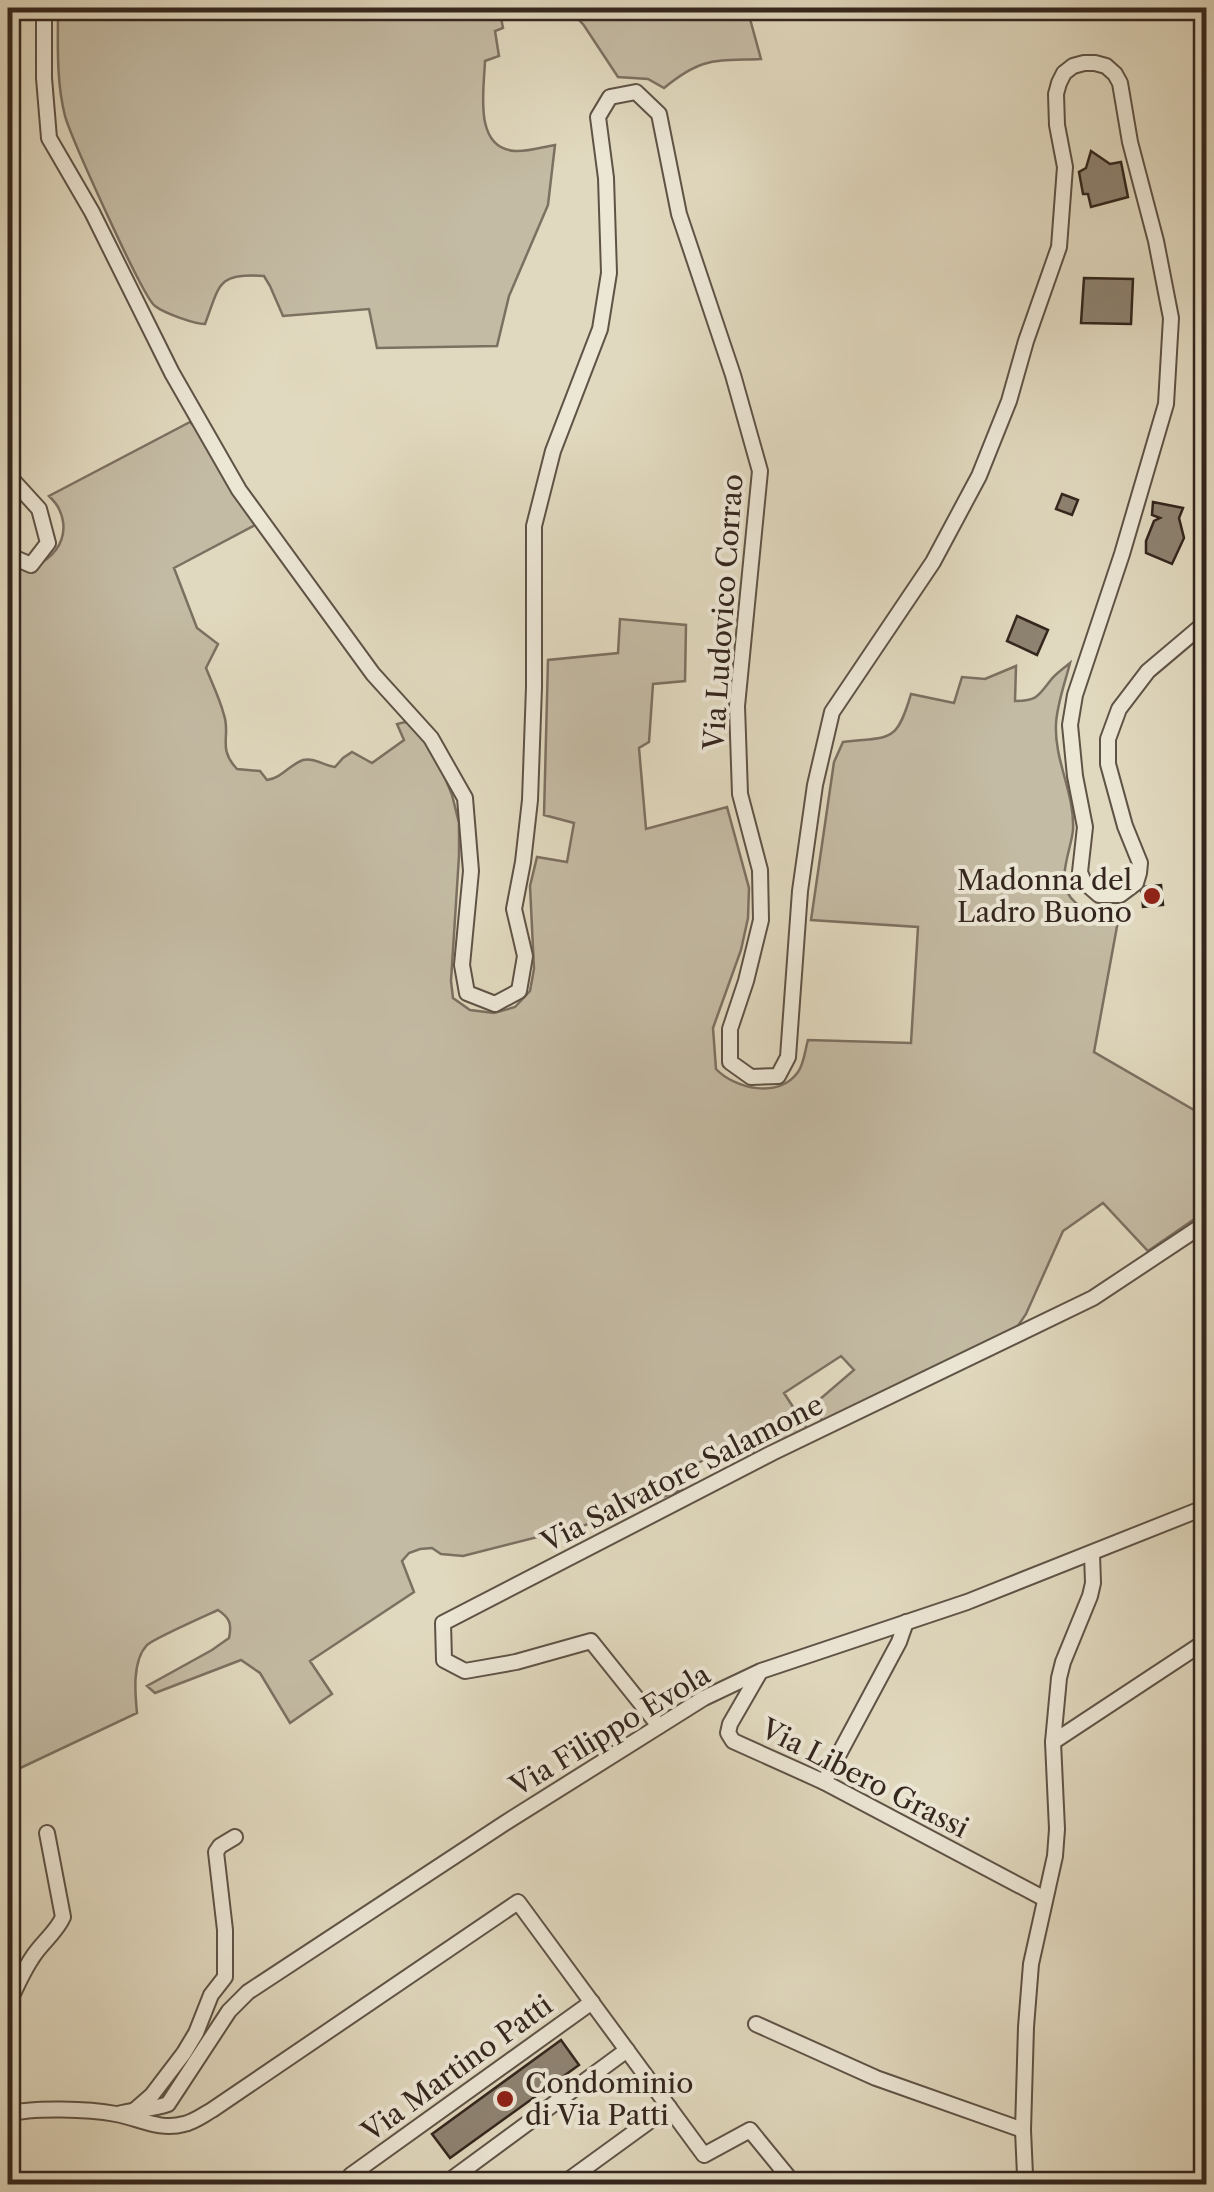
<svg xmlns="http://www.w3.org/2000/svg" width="1214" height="2192" viewBox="0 0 1214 2192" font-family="'Libre Caslon Text',serif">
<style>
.green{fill:#c4bba4;stroke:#7c7061;stroke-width:2.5}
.building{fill:#8e8372;stroke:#34261e;stroke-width:2.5}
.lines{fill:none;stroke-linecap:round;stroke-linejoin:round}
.minor-casing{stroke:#5f5346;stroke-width:18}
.minor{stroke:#ece6d5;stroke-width:14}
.poi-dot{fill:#8f2418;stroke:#ece6d5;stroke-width:4}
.labels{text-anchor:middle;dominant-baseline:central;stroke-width:8;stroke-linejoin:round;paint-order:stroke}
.street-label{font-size:28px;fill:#34261e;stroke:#ece6d5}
.poi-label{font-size:28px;fill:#34261e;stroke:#ece6d5;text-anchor:end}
</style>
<rect width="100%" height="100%" fill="#e1d9bf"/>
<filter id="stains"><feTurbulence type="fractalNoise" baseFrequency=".002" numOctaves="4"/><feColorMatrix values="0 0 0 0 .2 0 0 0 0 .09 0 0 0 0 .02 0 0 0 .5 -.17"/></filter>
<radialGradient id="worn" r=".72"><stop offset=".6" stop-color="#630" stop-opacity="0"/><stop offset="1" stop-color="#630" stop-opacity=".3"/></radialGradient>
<g class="green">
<path d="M58,8h441l4,20 -8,3 4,25 -14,5c-1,29 -12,87 30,90 13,1 27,-4 40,-6l-7,60 -39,91 -12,50 -120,2 -8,-39 -86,7 -13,-30 -6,-10c-47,-3 -44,8 -59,48 -11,0 -41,-11 -50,-18 -12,-8 -84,-169 -90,-190 -9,-36 -7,-72 -7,-108z"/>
<path d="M567,8h180l14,51c-48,2 -59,-2 -97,29l-16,-9 -30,-2 -35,-53z"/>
<path d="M190,422l12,13 53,90 -81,43 23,60 21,16 -12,24c6,15 14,31 18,47 7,21 -7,33 13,54l23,2 7,9c15,-2 22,-15 36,-20 11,-3 21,6 32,7l8,-9 9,-6 20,11 32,-23 -7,-16 8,-2 11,5 23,36 13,32 7,28v33l-8,125 2,17 17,12 24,3 21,-6 15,-16 4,-22 -4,-83 7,-29 30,5 7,-39 -30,-8 4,-155 70,-7 2,-34 66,6 -1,56 -32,3 -4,58 -10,6 7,81 81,-22 22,81 -1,30 -7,32 -28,78 3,41c19,20 63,30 82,3 6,-8 7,-22 10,-32l103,3 7,-116 -107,-7 23,-158 9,-20c47,-6 53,3 68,-48l43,9 8,-26 23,2 31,-13 -1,35c21,0 23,-4 35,-20 5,-7 13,-12 20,-18 -5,20 -13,41 -14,61 -2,36 19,70 17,106 -2,21 -17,49 -2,68 13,16 31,14 49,12l-26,142 112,65v94l-58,40 -45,-48 -40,28 -37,83 -13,19 -189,90 -12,-17 42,-36 -13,-14 -57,37 24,37 -52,25 -12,-16 -69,36 7,15 -97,35 -122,31 -22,-2 -9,-6 -12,1 -11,4 -7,8 12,31 -104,69 22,33 -42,29 -30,-50 -19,-13 -86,33 -8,-7 65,-36 17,-12c3,-14 1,-20 -11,-28 -13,6 -63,28 -71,35 -15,16 -12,48 -10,68l-123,58 -6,-15v-1188c33,7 68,-24 51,-59 -2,-5 -6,-9 -10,-13z"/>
</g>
<g class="building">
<path d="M1091,151l19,13 11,-2 7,35 -37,10 -3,-13h-5l-4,-22 7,-4z"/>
<path d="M1084,278l49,1 -2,45 -50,-1z"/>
<path d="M1062,494l16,6 -6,15 -16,-6z"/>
<path d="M1153,502l30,6 -4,10 5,20 -12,26 -26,-11v-12l8,-20 6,-3 -8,-3z"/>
<path d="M1017,616l31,14 -11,25 -30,-14z"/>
<path d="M1161,885l2,20 -20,2 -2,-20z"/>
<path d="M561,2040l18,25 -129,93 -18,-24z"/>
</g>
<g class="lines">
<g class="minor-casing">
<g id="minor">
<path d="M44,8v70l5,60 43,74 80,161 67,117 134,184 58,64 34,60 6,73 -9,94 5,28 28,11 24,-13 6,-35 -11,-47 9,-47 7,-62 4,-113v-161l19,-75 47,-122 9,-56 -3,-95 -8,-61 12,-20 26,-5 23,22 20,100 54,161 27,96 -23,235 3,88 20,76 1,50 -15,61 -16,48v33l21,15 27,-1 10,-19 12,-166 15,-106 17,-73 101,-150 46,-86 30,-75 17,-60 33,-94 6,-80 -8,-42 -1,-31 3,-11 5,-10 9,-7 11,-3h11l11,3 9,8 5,9 10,59 26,99 15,77 -5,86 -44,150 -47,141 -5,30 5,51 10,51 -5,45 4,10 15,13h21l16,-12 3,-10 1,-10 -15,-37 -17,-62v-25l11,-30 29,-38 58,-49"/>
<path d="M8,475l31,34 9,34 -17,22 -23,-10"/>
<path d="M760,1672l-30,52 -2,9 5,8 91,41 221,117"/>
<path d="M659,1726l-68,-85 -75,21 -51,9 -21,-11 -1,-37 329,-170 321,-155 113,-75"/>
<path d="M1053,1742l153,-101"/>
<path d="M824,1782l75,-140 7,-20"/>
<path d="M8,2005c7,-16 14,-32 24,-47 9,-15 24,-25 31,-41l-16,-84"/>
<path d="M756,2024l120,54 147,52"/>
<path d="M136,2109l16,-14 32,-42 12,-20 15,-38 14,-18v-47l-9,-78 4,-6 15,-9"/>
<path d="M8,2114c25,-7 81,-5 108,0 23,4 44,17 68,10 10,-2 19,-9 28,-14l306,-208 186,253 46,-25 44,54"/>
<path d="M118,2114c17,-5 34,-4 50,-10l61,-93 19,-19 257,-169 199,-125 57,-27 206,-69 239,-95"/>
<path d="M366,2184l-15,-9 241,-173"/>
<path d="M445,2184l182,-134"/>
<path d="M563,2184l106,-77"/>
<path d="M1029,2184l-4,-9 -2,-45 3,-103 5,-63 24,-108 2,-27 -4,-87 6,-64 4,-16 27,-66 3,-13 -1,-29"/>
</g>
</g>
<use href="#minor" class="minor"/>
</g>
<g class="poi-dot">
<circle cx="1152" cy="896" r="10"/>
<circle cx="505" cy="2099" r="10"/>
</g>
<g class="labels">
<g class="street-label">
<text transform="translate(723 612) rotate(-86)">Via Ludovico Corrao</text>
<text transform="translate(682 1473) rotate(-27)">Via Salvatore Salamone</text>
<text transform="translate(610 1730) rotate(-31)">Via Filippo Evola</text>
<text transform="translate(865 1778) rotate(27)">Via Libero Grassi</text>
<text transform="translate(457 2068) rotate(-36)">Via Martino Patti</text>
</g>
<g class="poi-label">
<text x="1132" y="880">Madonna del<tspan x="1132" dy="32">Ladro Buono</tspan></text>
<text x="525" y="2083" text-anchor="start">Condominio<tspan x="525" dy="32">di Via Patti</tspan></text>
</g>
</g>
<rect width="1214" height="2192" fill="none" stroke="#e1d9bf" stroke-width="40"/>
<rect x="10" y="10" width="1194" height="2172" fill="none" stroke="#34261e" stroke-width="5"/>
<rect x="20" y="20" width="1174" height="2152" fill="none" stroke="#34261e" stroke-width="2.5"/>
<rect width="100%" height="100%" filter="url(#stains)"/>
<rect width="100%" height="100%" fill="url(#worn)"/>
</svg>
